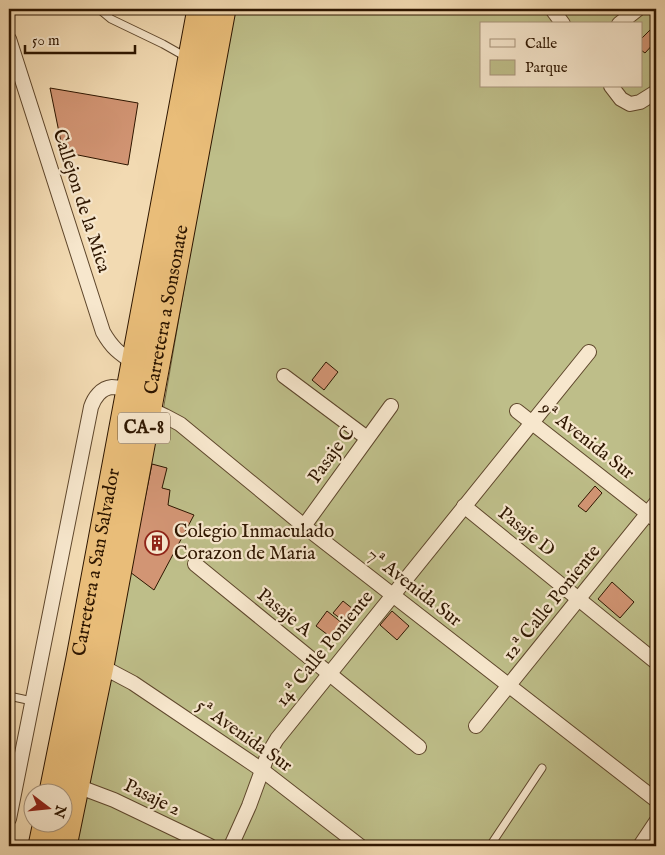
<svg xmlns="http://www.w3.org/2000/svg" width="665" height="855" viewBox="0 0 665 855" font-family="'IM FELL English',serif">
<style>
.green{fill:#bebe89;stroke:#766a44;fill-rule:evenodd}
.building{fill:#d29574;stroke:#2e1600}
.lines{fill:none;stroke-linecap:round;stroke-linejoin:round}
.lane-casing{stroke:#5f472c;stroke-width:9}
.street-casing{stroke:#5f472c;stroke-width:16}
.highway-casing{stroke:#2e1600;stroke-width:27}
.lane{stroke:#f7e7cd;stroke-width:7}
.street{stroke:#f7e7cd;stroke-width:14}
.highway{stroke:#e9bd79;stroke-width:25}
.labels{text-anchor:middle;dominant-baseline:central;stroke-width:4.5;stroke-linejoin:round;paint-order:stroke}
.shield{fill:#f7e7cd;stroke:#6a553e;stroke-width:1}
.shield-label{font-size:18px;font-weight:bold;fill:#2e1600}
.street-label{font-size:19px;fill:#2e1600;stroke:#f7e7cd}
.poi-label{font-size:19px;fill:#2e1600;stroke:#f7e7cd;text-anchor:start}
</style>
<rect width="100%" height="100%" fill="#f2dab2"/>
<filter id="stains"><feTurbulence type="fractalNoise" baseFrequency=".004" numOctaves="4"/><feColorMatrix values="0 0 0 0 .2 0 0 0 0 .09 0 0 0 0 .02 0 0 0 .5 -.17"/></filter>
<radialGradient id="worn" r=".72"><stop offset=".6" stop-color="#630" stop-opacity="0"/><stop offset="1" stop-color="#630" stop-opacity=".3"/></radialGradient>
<path class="green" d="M232,9h424v837h-595l85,-391 17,-44zM481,24h160v62h-160z"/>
<g class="building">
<path d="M650,30l6,6v5l-11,12 -4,-3v-11z"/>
<path d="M50,88l88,15 -10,62 -65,-13z"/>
<path d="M326,362l12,10 -14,18 -12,-10z"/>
<path d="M152,464l15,4 -5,20 8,2 -2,15 26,10 -40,75 -24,-18z"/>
<path d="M595,486l7,7 -16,19 -8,-6z"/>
<path d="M612,582l22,20 -14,16 -22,-19z"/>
<path d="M343,601l15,12 -9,12 -16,-12z"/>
<path d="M327,611l20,16 -11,14 -20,-15z"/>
<path d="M392,611l17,15 -12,14 -17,-15z"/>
</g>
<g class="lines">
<g class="lane-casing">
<g id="lane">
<path d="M99,9l12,10 52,25 23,13"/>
<path d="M9,696l23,5"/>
<path d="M490,846l52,-78"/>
</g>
</g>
<g class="street-casing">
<g id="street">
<path d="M552,9l11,15"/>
<path d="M619,24l19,-15"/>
<path d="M9,39l94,293c9,16 16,21 31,31"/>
<path d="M611,86l10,13 9,5 10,-2 16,-10"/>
<path d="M284,376l83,62"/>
<path d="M148,408l17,8 15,8 124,102 352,274"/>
<path d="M517,411l139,109"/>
<path d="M464,506l192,156"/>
<path d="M304,526l87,-120"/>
<path d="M195,564l224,183"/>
<path d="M101,666l32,17 129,87 98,76"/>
<path d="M476,726l180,-223"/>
<path d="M77,786l37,14 96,46"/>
<path d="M9,819l82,-412c3,-9 10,-19 21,-20 5,0 12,2 17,3"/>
<path d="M231,846l18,-40 19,-52 9,-15 312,-387"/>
<path d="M640,846l16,-24"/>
</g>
</g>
<g class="highway-casing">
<g id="highway">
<path id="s1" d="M52,792l27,-134 121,-649"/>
<path d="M41,846l5,-24"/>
<path id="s2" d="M64,846l37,-180 122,-657"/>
</g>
</g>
<use href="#lane" class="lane"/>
<use href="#street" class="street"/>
<use href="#highway" class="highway"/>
</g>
<defs>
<g id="building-ring" transform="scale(1.25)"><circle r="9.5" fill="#f7e7cd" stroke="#8f2418" stroke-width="1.5"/><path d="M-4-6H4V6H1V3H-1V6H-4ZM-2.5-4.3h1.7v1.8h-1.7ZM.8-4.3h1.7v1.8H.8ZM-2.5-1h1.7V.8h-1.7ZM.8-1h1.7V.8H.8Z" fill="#8f2418"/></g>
</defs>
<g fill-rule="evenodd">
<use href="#building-ring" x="157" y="543"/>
</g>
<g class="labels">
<rect class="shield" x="118" y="412.5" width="52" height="31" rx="4"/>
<g class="shield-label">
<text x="144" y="428">CA-8</text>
</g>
<g class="street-label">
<text transform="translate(81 201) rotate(72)">Callejon de la Mica</text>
<text stroke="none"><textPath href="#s2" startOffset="546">Carretera a Sonsonate</textPath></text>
<text transform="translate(587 441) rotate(38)">9ª Avenida Sur</text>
<text transform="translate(332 455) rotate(-54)">Pasaje C</text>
<text transform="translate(526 532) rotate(39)">Pasaje D</text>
<text stroke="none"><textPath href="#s1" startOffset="234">Carretera a San Salvador</textPath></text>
<text transform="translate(414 588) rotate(38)">7ª Avenida Sur</text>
<text transform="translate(552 603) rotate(-51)">12ª Calle Poniente</text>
<text transform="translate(284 613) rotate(39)">Pasaje A</text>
<text transform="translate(325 649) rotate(-51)">14ª Calle Poniente</text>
<text transform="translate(244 736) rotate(35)">5ª Avenida Sur</text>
<text transform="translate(152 798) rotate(26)">Pasaje 2</text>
</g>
<g class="poi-label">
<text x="174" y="532">Colegio Inmaculado<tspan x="174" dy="22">Corazon de Maria</tspan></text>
</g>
</g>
<rect width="665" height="855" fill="none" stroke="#f2dab2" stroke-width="30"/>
<rect x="10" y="10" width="645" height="835" fill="none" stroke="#2e1600" stroke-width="2.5"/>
<rect x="15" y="15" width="635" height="825" fill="none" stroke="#2e1600"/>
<rect x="480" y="22" width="162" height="65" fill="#f7e7cd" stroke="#a7937b"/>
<rect x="490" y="39" width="25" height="8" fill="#f7e7cd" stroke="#a7937b"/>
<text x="525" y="48" font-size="15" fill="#2e1600">Calle</text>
<rect x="490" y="60" width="25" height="15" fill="#bebe89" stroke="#a7937b"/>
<text x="525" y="72" font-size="15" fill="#2e1600">Parque</text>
<g transform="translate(48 808) rotate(106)"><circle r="24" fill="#f7e7cd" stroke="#a7937b"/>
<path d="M0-4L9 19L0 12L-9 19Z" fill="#8f2418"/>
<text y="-8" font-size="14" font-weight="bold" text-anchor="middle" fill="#2e1600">N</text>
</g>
<path d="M25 45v8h110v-8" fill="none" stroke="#2e1600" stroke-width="2.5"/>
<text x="32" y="45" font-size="15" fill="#2e1600" stroke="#f7e7cd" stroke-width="4" paint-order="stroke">50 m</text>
<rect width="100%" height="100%" filter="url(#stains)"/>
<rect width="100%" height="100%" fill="url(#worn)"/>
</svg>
